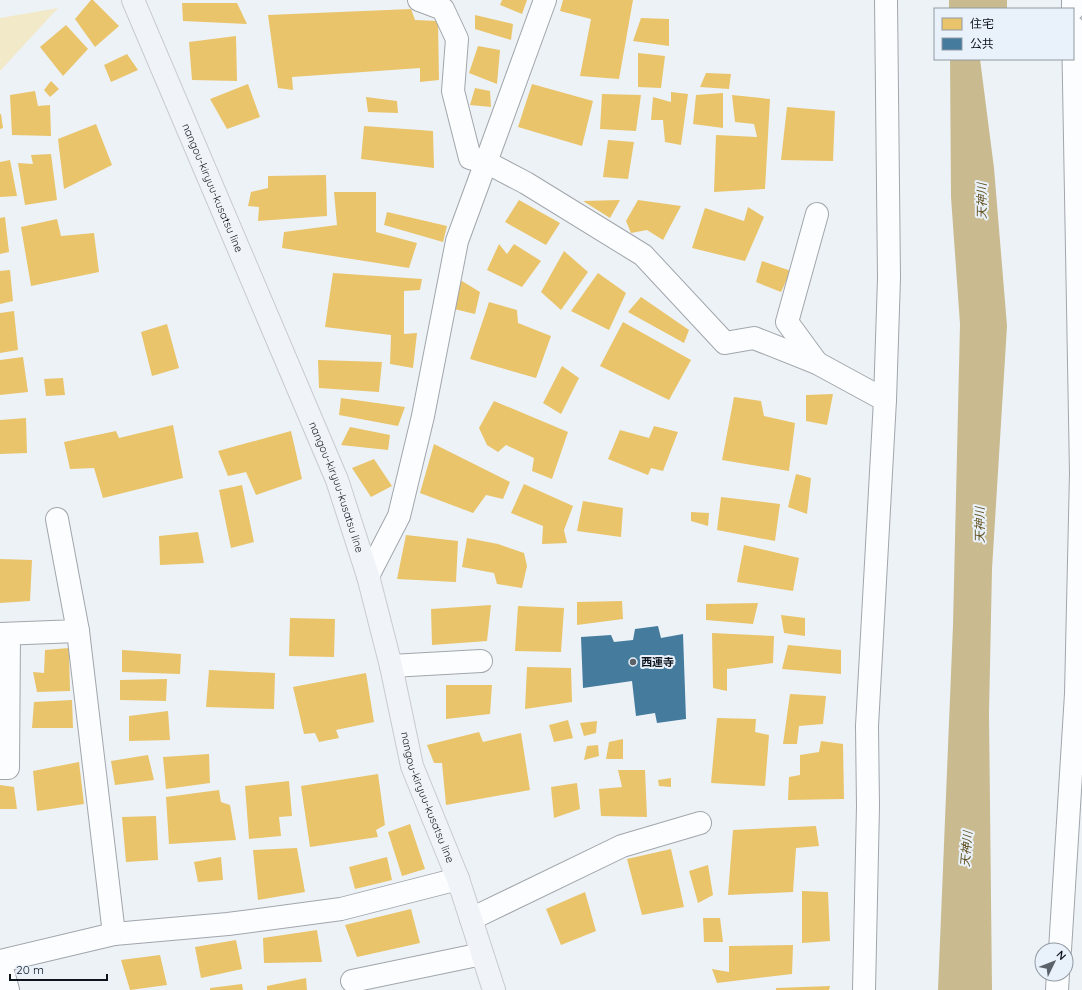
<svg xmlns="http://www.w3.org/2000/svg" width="1082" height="990" viewBox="0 0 1082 990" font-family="Quicksand,'Noto Sans JP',sans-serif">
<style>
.green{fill:#f2e9c8}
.water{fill:#c9bb8f}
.homes{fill:#e9c46a}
.public{fill:#457b9d}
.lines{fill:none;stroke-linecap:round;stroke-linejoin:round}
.river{stroke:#c9bb8f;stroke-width:58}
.minor-casing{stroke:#a1a6ac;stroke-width:24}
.major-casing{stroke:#c8cbce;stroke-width:24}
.minor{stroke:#fcfdfe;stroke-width:22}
.major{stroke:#f0f4f8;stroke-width:22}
.poi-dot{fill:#5b6269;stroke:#e9f1fb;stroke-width:1.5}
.labels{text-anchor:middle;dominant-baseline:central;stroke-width:4;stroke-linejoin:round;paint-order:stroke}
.street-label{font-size:11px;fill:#0d141c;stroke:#e9f1fb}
.poi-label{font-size:11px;font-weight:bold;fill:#0d141c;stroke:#e9f1fb;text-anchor:start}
.water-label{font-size:12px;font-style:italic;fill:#645422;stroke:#e9f1fb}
</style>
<rect width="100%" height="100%" fill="#edf2f7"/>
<path class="green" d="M58,8l-58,63v-53z"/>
<g class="water">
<path d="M950,0h22l1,9h-23z"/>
<path d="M950,59h30l14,109 13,158 -15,243 -3,144 3,277h-54l15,-365 7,-301 -9,-127z"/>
</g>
<g class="homes">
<path d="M91,0h2l26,26 -24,21 -20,-28z"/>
<path d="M502,0h25l-5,14 -22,-9z"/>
<path d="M563,0h70l-14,79 -39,-3 11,-57 -31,-8z"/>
<path d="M182,3h55l10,21 -64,-3z"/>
<path d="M411,9l4,11 23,1 1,59 -19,2v-14l-128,9 1,13 -15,-2 -10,-73z"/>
<path d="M475,15l38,9 -2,16 -36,-11z"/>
<path d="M641,18l28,1v27l-36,-5z"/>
<path d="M66,25l22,24 -25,27 -23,-29z"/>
<path d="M236,36l1,45 -45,-1 -3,-38z"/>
<path d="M478,46l22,4 -3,34 -28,-11z"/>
<path d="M638,53l27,3 -4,32 -23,-1z"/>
<path d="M127,54l11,16 -27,12 -7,-17z"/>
<path d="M706,73l25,1 -2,15 -29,-2z"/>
<path d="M51,81l8,8 -9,8 -6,-7z"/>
<path d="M248,84l12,33 -33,12 -17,-30z"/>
<path d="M532,84l61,17 -11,45 -64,-19z"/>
<path d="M475,88l15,3 1,16 -21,-2z"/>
<path d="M35,91l3,15 12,-1 1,31 -39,-1 -2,-40z"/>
<path d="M671,92l17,2 -7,51 -16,-3 -2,-22h-12l2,-23 18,5z"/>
<path d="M723,93v35l-30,-4 3,-29z"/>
<path d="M602,94l39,1 -5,36 -36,-2z"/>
<path d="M732,95l38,4 -5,90 -51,3 2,-57 41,2 -3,-13 -19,-2z"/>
<path d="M366,97l31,4 1,12 -30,-1z"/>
<path d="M787,107l48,4 -2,50 -52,-1z"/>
<path d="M0,114h1l2,14 -3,1z"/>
<path d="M96,124l16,41 -48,24 -6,-50z"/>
<path d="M364,126l69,5 1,37 -73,-9z"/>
<path d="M608,140l26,2 -6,37 -25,-2z"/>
<path d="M51,154l6,46 -32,5 -7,-42 15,1 -2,-9z"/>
<path d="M10,160l7,36 -17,1v-35z"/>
<path d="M326,175l1,41 -69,5 1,-14 -11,-1 3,-14 17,-4v-12z"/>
<path d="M334,192h42v40l41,11 -8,25 -127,-20 2,-16 53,-7z"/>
<path d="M519,200l41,23 -14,22 -41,-23z"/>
<path d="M620,200l-10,18 -27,-17z"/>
<path d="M638,200l43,6 -18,34 -16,-10 -16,3 -5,-12z"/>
<path d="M748,207l16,10 -19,44 -53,-13 13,-40 39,13z"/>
<path d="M387,212l60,14 -4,16 -59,-17z"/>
<path d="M5,217l4,35 -9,2v-36z"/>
<path d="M57,219l4,17 33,-3 5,39 -68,14 -10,-59z"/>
<path d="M499,244l8,10 7,-10 27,17 -19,26 -35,-17z"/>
<path d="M564,251l24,21 -27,38 -20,-18z"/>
<path d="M762,261l29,10 -10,21 -25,-10z"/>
<path d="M10,270l3,31 -13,3v-33z"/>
<path d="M333,273l89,6 -2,11 -16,1v43l13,-1 -4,35 -23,-4 1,-29 -66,-8z"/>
<path d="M598,273l28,20 -17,37 -38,-19z"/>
<path d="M457,278l23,14 -5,22 -25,-6z"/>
<path d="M641,297l48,33 -5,13 -56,-31z"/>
<path d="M489,302l28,8 1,13 33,13 -15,42 -66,-19z"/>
<path d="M14,311l4,39 -18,3v-40z"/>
<path d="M623,322l68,38 -22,40 -69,-34z"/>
<path d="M167,324l12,44 -27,8 -11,-44z"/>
<path d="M23,357l5,35 -28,3v-35z"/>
<path d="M318,360l64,2 -3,30 -60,-4z"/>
<path d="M562,366l17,12 -18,36 -18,-11z"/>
<path d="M63,378l2,17 -19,1 -2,-17z"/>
<path d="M833,394l-6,31 -21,-4v-26z"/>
<path d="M734,397l27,4 3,15 31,7 -6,48 -67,-11z"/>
<path d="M341,398l64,9 -7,19 -59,-11z"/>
<path d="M494,401l74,31 -16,47 -20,-8 2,-13 -28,-13 -8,7 -11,-7 -8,-17z"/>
<path d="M26,418l1,35 -27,1v-34z"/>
<path d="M173,425l10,53 -80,20 -9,-30 -24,1 -6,-27 52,-11 3,7z"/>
<path d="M654,426l24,6 -15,39 -12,-3 -3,7 -40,-16 12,-29 29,8z"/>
<path d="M350,427l40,8 -2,15 -47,-5z"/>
<path d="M291,431l11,48 -46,16 -10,-23 -18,4 -10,-25z"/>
<path d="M434,444l76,38 -7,17 -17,-4 -13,18 -53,-20z"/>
<path d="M374,459l18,27 -21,11 -19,-29z"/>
<path d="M796,474l15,4 -4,36 -19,-7z"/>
<path d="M524,484l49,22 -9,24 3,13 -25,1 1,-18 -32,-13z"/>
<path d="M242,485l12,57 -23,6 -12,-58z"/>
<path d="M721,497l59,7 -5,37 -58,-11z"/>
<path d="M583,501l40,7 -2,29 -44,-6z"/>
<path d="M691,512l18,1 -1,13 -17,-5z"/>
<path d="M198,532l6,31 -44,2 -1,-29z"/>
<path d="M406,535l52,6 -2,41 -59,-3z"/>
<path d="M467,538l31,6 26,9 3,13 -5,22 -25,-4 -3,-11 -32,-6z"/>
<path d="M744,545l55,13 -6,33 -56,-9z"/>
<path d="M0,559l32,1 -2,41 -30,2z"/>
<path d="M622,601l1,18 -46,6v-23z"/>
<path d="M758,603l-5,21 -47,-4v-16z"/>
<path d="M491,605l-4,36 -55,4 -1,-36z"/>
<path d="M518,606l46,2 -3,44 -46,-1z"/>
<path d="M781,615l24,3v18l-21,-3z"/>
<path d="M290,618l45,1 -1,38 -45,-1z"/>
<path d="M712,633l62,3 -1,27 -46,6v22l-14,-3z"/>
<path d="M788,645l53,5v24l-59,-5z"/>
<path d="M69,648l1,43 -33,1 -4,-20 11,1 1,-23z"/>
<path d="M122,650l59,4 -1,20 -58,-2z"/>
<path d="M527,667l44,1 1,34 -47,7z"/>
<path d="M209,670l66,3 -1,36 -68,-2z"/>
<path d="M366,673l8,49 -38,8 3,8 -20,4 -4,-9 -11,1 -11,-47z"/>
<path d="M167,679l-1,22 -46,-1v-20z"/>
<path d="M446,685h46l-2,29 -44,5z"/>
<path d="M790,694l36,2 -3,28 -24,2 -2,18h-14z"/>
<path d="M72,700l1,28h-41l2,-26z"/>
<path d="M168,711l2,29 -41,1v-25z"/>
<path d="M717,718l39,1 -1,13 14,3 -4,51 -54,-3z"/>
<path d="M568,720l5,18 -19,4 -5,-17z"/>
<path d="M597,721l-1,12 -12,3 -4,-13z"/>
<path d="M479,732l4,10 38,-9 9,57 -84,15 -4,-42h-8l-7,-18z"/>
<path d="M623,739v20h-17l3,-17z"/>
<path d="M821,741l22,3 1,55 -56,1 1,-23 11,-2v-20l19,-3z"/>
<path d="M598,745l1,11 -15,4 3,-14z"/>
<path d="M209,754l1,29 -44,6 -3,-32z"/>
<path d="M148,755l6,25 -39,5 -4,-24z"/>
<path d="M79,762l5,42 -47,7 -4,-40z"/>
<path d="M618,770h27l2,47 -46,-1 -2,-27 23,-2z"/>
<path d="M378,774l7,51 -9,5 2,7 -68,10 -9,-61z"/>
<path d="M671,778v9l-12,-1 -1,-6z"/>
<path d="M289,781l3,35 -13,1 2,19 -32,3 -4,-53z"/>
<path d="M577,783l3,26 -26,9 -3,-31z"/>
<path d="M0,785l14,2 3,22h-17z"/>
<path d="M219,790l2,12 9,3 6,35 -67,4 -3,-47z"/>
<path d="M156,816l2,44 -32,2 -4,-45z"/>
<path d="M410,824l15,45 -23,7 -14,-44z"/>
<path d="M816,826l3,20 -23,2 -3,44 -65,3 5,-65z"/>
<path d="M297,848l8,44 -47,8 -5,-50z"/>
<path d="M671,849l13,58 -42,8 -15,-56z"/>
<path d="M221,857l2,23 -25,2 -4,-20z"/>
<path d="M387,857l5,23 -37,9 -6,-22z"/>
<path d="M708,865l5,30 -15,8 -9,-32z"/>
<path d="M802,891l26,1 2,49 -28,2z"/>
<path d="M585,892l11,39 -35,14 -15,-36z"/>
<path d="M411,909l9,34 -63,14 -12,-32z"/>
<path d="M703,918h17l3,24h-19z"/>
<path d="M317,930l5,32 -58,1 -1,-25z"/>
<path d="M236,940l6,29 -41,9 -6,-31z"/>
<path d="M793,945l-1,29 -75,9 -5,-14 17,3v-26z"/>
<path d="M160,955l7,30 -37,5 -9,-30z"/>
<path d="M306,978l1,12h-40v-4z"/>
<path d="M242,984l1,6h-33v-2z"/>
<path d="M830,986l-1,4h-53v-2z"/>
</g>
<path class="public" d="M658,626l3,12 22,-4 3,85 -29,4 -2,-10 -19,3 -4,-35 -49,7 -2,-51 30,-2 3,7 19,-2 2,-11z"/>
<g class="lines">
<path class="river" d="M978,0v9"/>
<g class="minor-casing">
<g id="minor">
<path d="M419,0l24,9 14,30 -4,52 17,67 16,4 40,21 117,72 82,88 29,-5 63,25 68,37"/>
<path d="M1073,0v9"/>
<path d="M817,363l-30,-41 30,-108"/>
<path d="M368,576l31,-60 24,-100 34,-175 29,-79 59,-162"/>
<path d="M78,631l36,303"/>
<path d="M0,634l78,-3 -21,-112"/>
<path d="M391,666l90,-5"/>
<path d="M0,768h8l1,-134"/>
<path d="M471,919l151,-73 78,-23"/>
<path d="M1060,950l16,-256 5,-221 -8,-446"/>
<path d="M0,961l114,-27 114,-10 113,-15 117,-30"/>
<path d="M0,961l8,29"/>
<path d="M352,981l130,-27"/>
<path d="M864,990l4,-184 -1,-80 18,-326 4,-122 -3,-278"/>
<path d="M1057,990l1,-16"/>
</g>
</g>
<g class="major-casing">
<g id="major">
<path id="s1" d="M133,0l204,480 31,96 23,90 21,100 46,113 36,111"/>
</g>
</g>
<use href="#minor" class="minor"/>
<use href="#major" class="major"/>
</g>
<circle class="poi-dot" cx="633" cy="662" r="4"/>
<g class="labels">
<g class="street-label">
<text stroke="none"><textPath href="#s1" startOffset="204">nangou-kiryuu-kusatsu line</textPath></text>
<text stroke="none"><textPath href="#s1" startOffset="528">nangou-kiryuu-kusatsu line</textPath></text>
<text stroke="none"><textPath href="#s1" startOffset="852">nangou-kiryuu-kusatsu line</textPath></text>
</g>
<g class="poi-label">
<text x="641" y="662">西運寺</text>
</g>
<g class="water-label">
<text transform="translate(981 201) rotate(-90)">天神川</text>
<text transform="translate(979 525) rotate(-90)">天神川</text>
<text transform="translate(966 849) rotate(-85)">天神川</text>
</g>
</g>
<rect x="934" y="8" width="140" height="52" fill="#e9f1fb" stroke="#9199a2"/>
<rect x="942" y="18" width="20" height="12" fill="#e9c46a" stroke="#9199a2"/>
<text x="970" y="28" font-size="12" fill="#0d141c">住宅</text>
<rect x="942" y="38" width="20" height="12" fill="#457b9d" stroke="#9199a2"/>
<text x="970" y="48" font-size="12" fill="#0d141c">公共</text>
<g transform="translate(1054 962) rotate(47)"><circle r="19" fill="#e9f1fb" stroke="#9199a2"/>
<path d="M0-3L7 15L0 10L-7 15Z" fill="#5b6269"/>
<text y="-6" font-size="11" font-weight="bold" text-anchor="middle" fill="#0d141c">N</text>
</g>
<path d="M10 974v6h97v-6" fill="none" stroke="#0d141c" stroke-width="2"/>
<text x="16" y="974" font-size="12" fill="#0d141c" stroke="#e9f1fb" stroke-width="3" paint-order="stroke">20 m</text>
</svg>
